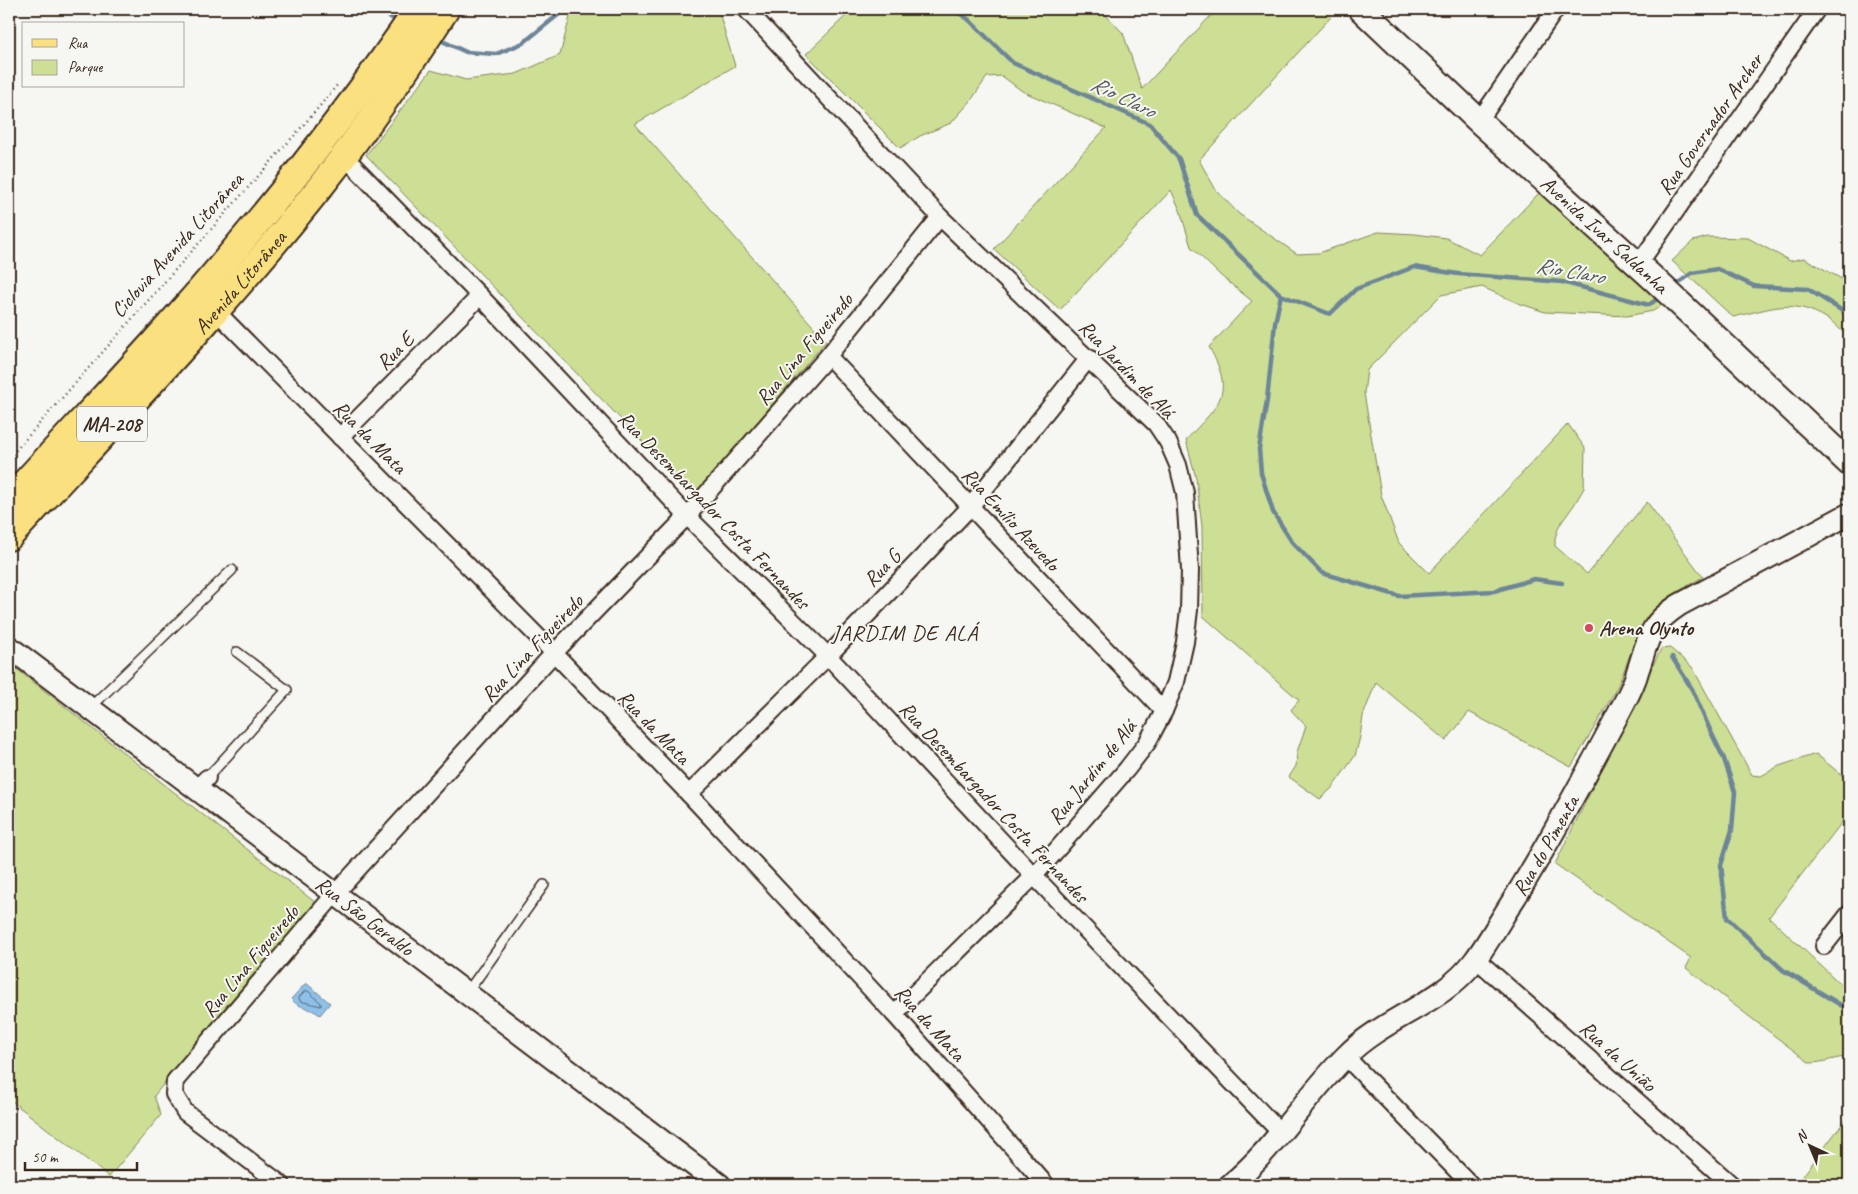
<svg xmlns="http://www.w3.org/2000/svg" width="1858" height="1194" viewBox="0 0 1858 1194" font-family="Caveat,sans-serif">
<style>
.green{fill:#cddf94;stroke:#848459}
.water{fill:#8ec1ea;stroke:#6d8598}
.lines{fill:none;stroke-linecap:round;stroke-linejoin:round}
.shore{stroke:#5c6670;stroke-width:1}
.stream{stroke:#6d8598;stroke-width:4.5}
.service-casing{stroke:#3b2a1e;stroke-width:12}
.minor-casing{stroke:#3b2a1e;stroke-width:20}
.tertiary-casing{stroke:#3b2a1e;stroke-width:25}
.secondary-casing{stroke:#3b2a1e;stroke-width:28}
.primary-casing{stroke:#3b2a1e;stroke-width:30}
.path{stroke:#3b2a1e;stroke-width:2.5;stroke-dasharray:1 4;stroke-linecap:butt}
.service{stroke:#f6f6f2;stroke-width:9}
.minor{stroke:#f6f6f2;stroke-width:16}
.tertiary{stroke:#f6f6f2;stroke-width:21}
.secondary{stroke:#f6f6f2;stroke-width:24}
.primary{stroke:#fbe080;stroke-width:26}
.poi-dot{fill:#d1495b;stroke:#f6f6f2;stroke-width:2}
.labels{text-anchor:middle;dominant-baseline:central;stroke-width:4;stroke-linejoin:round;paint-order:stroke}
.shield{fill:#f6f6f2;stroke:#73675e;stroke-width:1}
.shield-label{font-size:20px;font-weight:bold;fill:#3b2a1e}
.street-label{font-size:21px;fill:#3b2a1e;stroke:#f6f6f2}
.poi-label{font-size:21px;font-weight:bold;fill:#3b2a1e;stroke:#f6f6f2;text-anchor:start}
.water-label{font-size:22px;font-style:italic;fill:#54575b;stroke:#f6f6f2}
.neighbourhood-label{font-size:22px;letter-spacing:1px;fill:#3b2a1e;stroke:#f6f6f2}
</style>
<rect width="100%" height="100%" fill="#f6f6f2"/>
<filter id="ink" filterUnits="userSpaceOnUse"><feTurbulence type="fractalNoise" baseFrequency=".02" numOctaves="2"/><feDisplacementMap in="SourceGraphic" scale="10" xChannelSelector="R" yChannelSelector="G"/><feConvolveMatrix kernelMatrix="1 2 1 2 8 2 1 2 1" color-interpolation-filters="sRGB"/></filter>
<g filter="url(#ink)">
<g class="green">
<path d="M572,9h146l17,57 -100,58 191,217 -131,155 -329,-341 65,-85 35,10 50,-6 44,-19z"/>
<path d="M853,9h247l23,24 19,56 75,-80h105l9,8 -132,143 17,30 23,24 58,40 22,-1 59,-21 37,2 31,4 34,17 59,-62 130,108 -16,10 -26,5 -82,-4 -27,-9 -36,-16 -41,8 -74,75 -3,23 17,102 18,48 30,30 139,-149 17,24 -1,40 -10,17 -15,21 -4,12v8l32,28 60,-72 56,75c-14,8 -38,21 -48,31 -21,23 -25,53 -38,79 -14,27 -31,54 -46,80l-102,-55 -23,29 -70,-59 -13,34 -3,21 -5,19 -23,32 -12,11 -31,-22 7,-11 1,-14 9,-26 -15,-16 8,-10 -96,-84 -1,-90 -6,-48 -10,-38c33,-36 50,-45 23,-93l43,-46 -31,-25 -30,-29 -11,-37 -9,-20 -111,120 -66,-61 112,-121 -84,-37 -20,-15 -15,1 -17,25 -19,21 -31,13 -20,12 -94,-94z"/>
<path d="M1708,237l40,1 42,23 14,-3 45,25v53c-8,-4 -13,-12 -21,-17 -36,-22 -57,-10 -95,-2l-61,-56 21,-20z"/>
<path d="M1670,648l22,19 60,108 9,1 18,-10 37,-12 33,27v32l-80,104 80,75v65c-14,0 -25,6 -39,6l-124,-95 5,-10 -136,-94 106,-215z"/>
<path d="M9,663l307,240 -113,131 -49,62 7,19 -52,62 -100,-78z"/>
<path d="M1849,1115v70h-53z"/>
</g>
<path class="water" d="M306,983l24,20 -10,12c-10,-8 -20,-6 -29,-16z"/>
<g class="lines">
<path class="shore" d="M305,991h3l13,12v3l-21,-5 -1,-3z"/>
<g class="stream">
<path d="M377,9l22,13"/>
<path d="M953,9l15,10 45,44 137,61 29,35 18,56 84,80 49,19 26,-25 58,-22 44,7 104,8 87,23 12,-9"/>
<path d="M438,39l28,13 30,2 27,-11 40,-32 19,-2"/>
<path d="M1673,287l19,-14 25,-4 37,17 54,3 41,26"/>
<path d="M1281,295l-6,28 -8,77 -8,49 2,24 12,39 19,30 30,31 77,23 95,-5 40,-12 28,4"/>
<path d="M1672,657l20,32 18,41 14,29 11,33 -3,38 -11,35 6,53 56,52 66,40"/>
</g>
<g class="service-casing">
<g id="service">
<path d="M97,701l135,-131"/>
<path d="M207,778l80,-88 -50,-38"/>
<path d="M466,994l78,-109"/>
</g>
</g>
<g class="minor-casing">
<g id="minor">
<path d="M746,9l194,208 216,207 12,18 10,23 7,28 5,77 -1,40 -4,32 -9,40 -12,29 -17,32 -20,26 -93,107 -140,138"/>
<path d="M1479,121l77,-112"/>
<path d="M344,156l136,140 207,220 141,140 206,220 247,257"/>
<path d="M1638,265l179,-256"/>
<path d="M216,311l338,342 135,141 205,220 152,171"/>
<path d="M828,356l336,355"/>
<path d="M340,437l140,-141"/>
<path d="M196,789l11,-11"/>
<path d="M689,794l139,-138 142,-149 119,-149"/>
<path d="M1824,946l25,-32"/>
<path d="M1476,959l256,226"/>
<path d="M1345,1056l126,129"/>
<path d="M282,1185l-97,-73 -11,-18 1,-13 159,-186 220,-242 133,-137 141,-160 112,-139"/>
</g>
</g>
<g class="tertiary-casing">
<g id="tertiary">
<path id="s1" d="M9,647l711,538"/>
<path id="s2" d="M1230,1185c45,-37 75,-88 116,-129 38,-39 97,-52 129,-96 15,-20 27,-43 41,-64 38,-62 73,-127 107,-191 6,-11 12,-23 15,-35 5,-14 8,-29 16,-42 6,-10 16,-17 25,-23l170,-91"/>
</g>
</g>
<g class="secondary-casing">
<g id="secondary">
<path id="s3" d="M1361,9l118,112 176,159 194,183"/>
</g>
</g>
<g class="primary-casing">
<g id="primary">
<path d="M9,500c78,-86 159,-169 233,-259 62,-74 122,-152 176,-232"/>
<path id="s4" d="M9,537c105,-115 214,-228 311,-350 45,-57 87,-117 126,-178"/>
</g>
</g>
<path class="path" d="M9,458l305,-345 24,-29"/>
<use href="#service" class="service"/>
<use href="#minor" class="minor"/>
<use href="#tertiary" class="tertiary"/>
<use href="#secondary" class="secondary"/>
<use href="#primary" class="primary"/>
</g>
</g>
<circle class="poi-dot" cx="1589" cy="628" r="5"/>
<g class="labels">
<rect class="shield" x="77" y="406.5" width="70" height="35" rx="4"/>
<g class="shield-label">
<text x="112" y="424">MA-208</text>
</g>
<g class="street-label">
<text transform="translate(1710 124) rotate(-55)">Rua Governador Archer</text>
<text stroke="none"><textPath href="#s3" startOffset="332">Avenida Ivar Saldanha</textPath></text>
<text transform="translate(177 245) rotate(-48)">Ciclovia Avenida Litorânea</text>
<text stroke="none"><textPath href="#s4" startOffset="344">Avenida Litorânea</textPath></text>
<text transform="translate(804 349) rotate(-50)">Rua Lina Figueiredo</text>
<text transform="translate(395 351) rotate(-45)">Rua E</text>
<text transform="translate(1127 369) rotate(46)">Rua Jardim de Alá</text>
<text transform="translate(370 437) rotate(45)">Rua da Mata</text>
<text transform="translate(714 510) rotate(46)">Rua Desembargador Costa Fernandes</text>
<text transform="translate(1011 519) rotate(47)">Rua Emílio Azevedo</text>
<text transform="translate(882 568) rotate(-46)">Rua G</text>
<text transform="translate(532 648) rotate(-47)">Rua Lina Figueiredo</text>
<text transform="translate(654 727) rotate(46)">Rua da Mata</text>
<text transform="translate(1092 772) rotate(-51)">Rua Jardim de Alá</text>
<text transform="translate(994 802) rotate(47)">Rua Desembargador Costa Fernandes</text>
<text stroke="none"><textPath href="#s2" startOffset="470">Rua do Pimenta</textPath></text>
<text stroke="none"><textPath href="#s1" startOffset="446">Rua São Geraldo</textPath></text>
<text transform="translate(250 961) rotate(-50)">Rua Lina Figueiredo</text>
<text transform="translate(930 1023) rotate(48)">Rua da Mata</text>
<text transform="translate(1618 1056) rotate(42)">Rua da União</text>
</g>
<g class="poi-label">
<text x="1599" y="628">Arena Olynto</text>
</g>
<g class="water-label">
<text transform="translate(1123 97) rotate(26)">Rio Claro</text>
<text transform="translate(1570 271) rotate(10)">Rio Claro</text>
</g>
<g class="neighbourhood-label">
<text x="905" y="633">JARDIM DE ALÁ</text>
</g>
</g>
<rect width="1858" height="1194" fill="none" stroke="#f6f6f2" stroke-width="30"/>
<rect x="15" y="15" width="1828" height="1164" fill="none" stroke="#3b2a1e" stroke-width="2" filter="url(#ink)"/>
<rect x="22" y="22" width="162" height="65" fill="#f6f6f2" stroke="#aba49d"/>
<rect x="32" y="39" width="25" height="8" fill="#fbe080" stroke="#aba49d"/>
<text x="68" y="48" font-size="15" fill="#3b2a1e">Rua</text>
<rect x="32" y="60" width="25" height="15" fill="#cddf94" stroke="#aba49d"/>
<text x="68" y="72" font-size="15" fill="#3b2a1e">Parque</text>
<g transform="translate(1810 1146) rotate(316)" stroke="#f6f6f2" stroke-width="4" paint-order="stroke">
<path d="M0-4L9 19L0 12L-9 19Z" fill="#3b2a1e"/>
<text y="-8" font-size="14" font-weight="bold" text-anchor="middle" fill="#3b2a1e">N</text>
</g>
<path d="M25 1162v8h112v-8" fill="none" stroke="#3b2a1e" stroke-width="2.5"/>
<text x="32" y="1162" font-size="15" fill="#3b2a1e" stroke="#f6f6f2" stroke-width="4" paint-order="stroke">50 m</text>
</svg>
